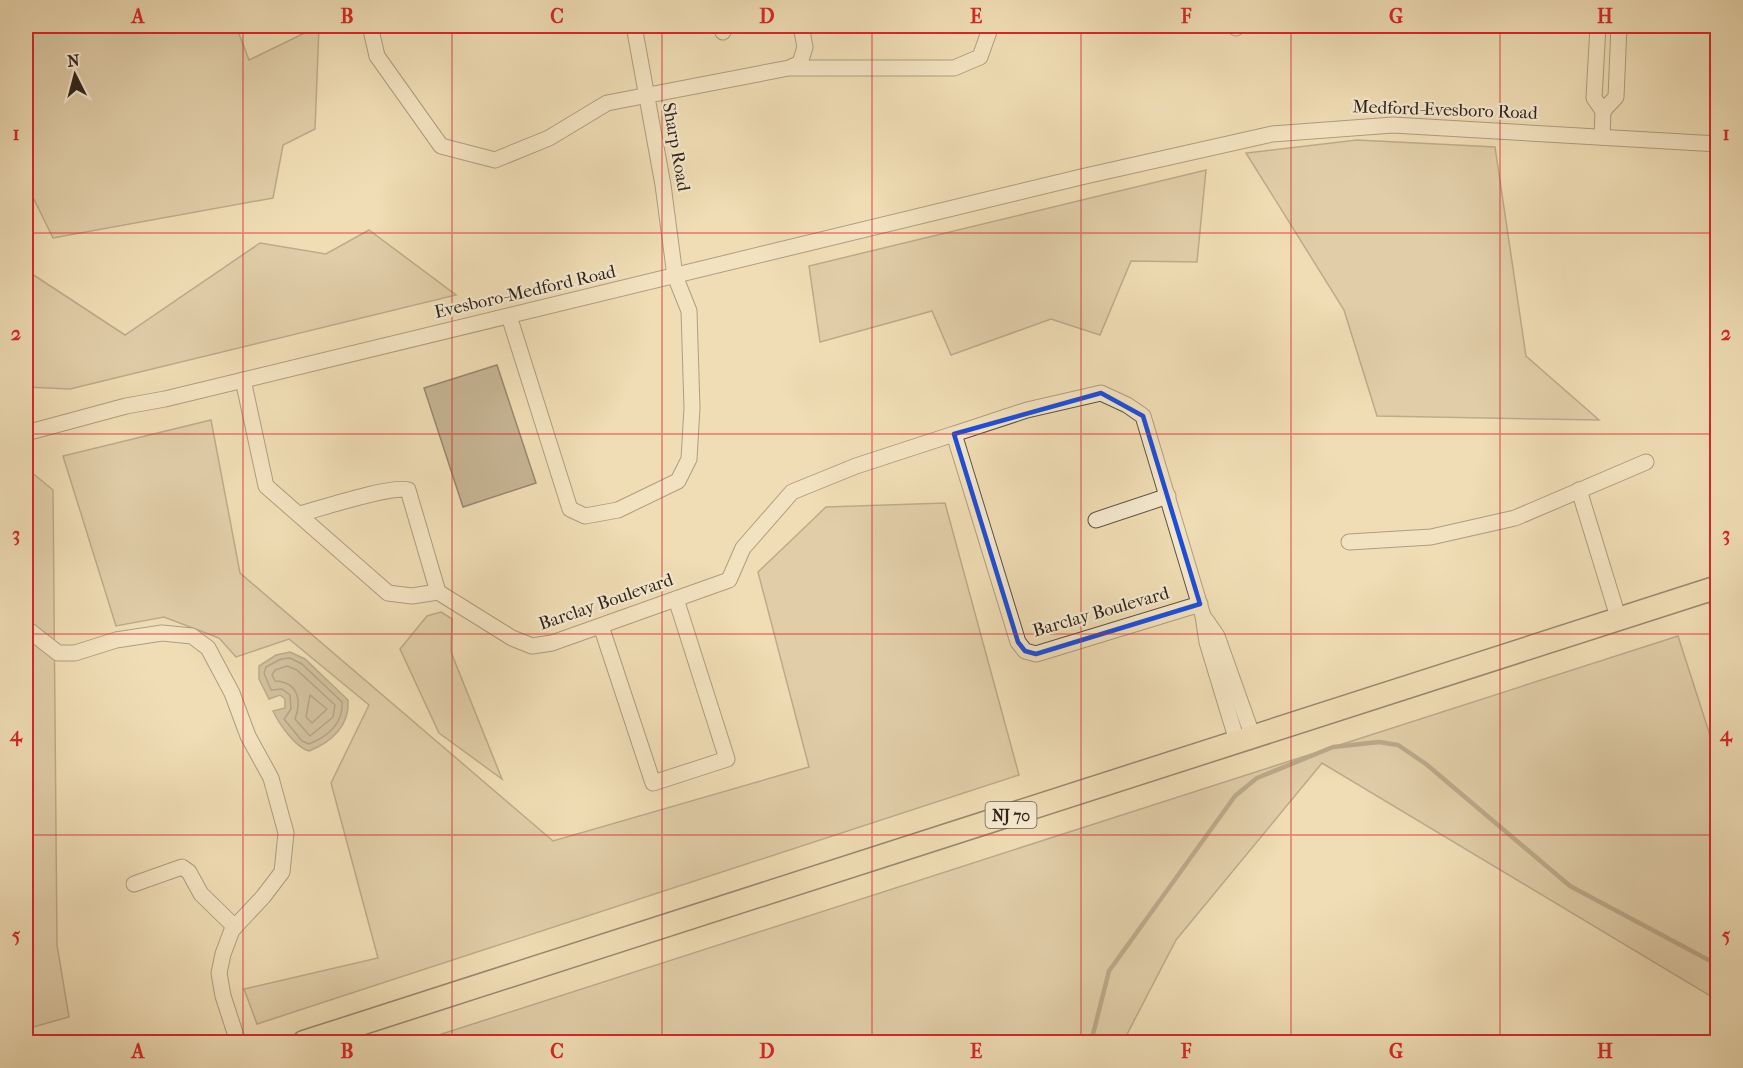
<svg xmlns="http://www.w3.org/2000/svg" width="1743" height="1068" viewBox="0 0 1743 1068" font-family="'IM FELL French Canon',serif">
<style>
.green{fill:#cfbd9b;stroke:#7e705c;stroke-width:1.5}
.water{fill:#ae9e81;stroke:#7b6d59;stroke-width:1.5}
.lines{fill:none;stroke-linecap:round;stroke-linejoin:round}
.shore{stroke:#6e604f;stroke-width:1.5}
.stream{stroke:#7b6d59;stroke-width:4.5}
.building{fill:#93846c;stroke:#2e231d;stroke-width:1.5}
.minor-casing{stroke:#5e5243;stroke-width:17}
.highway-casing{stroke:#2e231d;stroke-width:25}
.minor{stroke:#f5e9cf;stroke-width:15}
.highway{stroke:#f0ddb5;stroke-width:22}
.marked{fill:none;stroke:#1d4ed8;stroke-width:4.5;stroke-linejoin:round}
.grid{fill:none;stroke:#d62828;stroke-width:1.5;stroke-opacity:0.55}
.labels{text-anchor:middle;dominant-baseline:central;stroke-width:4.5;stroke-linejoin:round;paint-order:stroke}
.shield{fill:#f5e9cf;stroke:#6a5e52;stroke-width:1.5}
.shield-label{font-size:16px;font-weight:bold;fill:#2e231d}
.street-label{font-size:18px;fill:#2e231d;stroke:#f5e9cf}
.neatline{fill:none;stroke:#d62828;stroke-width:2}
.grid-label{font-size:20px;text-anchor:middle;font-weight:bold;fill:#d62828}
</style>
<rect width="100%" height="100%" fill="#f0ddb5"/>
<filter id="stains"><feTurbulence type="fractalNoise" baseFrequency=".00333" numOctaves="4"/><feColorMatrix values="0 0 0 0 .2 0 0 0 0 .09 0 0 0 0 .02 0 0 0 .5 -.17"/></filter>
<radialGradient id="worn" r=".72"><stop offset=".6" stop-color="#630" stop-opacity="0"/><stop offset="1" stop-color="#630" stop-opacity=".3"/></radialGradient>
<g class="green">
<path d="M26,26h210l13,34 70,-34 -4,103 -32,16 -10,53 -220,40 -27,-55z"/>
<path d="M1357,140l138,7 31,209 73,64 -222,-4 -33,-106 -98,-157z"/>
<path d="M1206,170l-9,92 -66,-1 -31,74 -49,-16 -100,36 -19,-44 -112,31 -11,-76z"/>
<path d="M369,230l87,65 -386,94 -44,-2v-117l99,65 135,-92 66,11z"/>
<path d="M211,420l29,153 313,268 256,-74 -51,-195 68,-65 119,-4 74,272 -762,249 -13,-35 134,-31 -47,-175 38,-78 -80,-66 -53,18 -17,-19 -55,-21 -48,9 -53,-170z"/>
<path d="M30,471l23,19 4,455 12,72 -43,12v-557z"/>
<path d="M441,612l11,7 -1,33 51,127 -63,-46 -39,-84 27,-33z"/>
<path d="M1678,636l39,121v243l-395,-237 -146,177 -53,102h-706z"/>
</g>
<path class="water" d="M290,652l15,7 43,41c2,25 -16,42 -39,51 -13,-3 -30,-27 -36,-40l12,-3v-9l-5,-4 -11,4 -10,-20v-13l17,-11z"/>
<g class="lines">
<g class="shore">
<path d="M290,658l12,6 40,38c2,21 -15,35 -33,42l-7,-3 -18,-22 7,-10 -1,-14 -8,-6 -11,1 -7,-17 2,-6 15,-8z"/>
<path d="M287,666l10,4 38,35 -2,12 -23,19 -15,-17c7,-19 3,-37 -20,-38l-3,-6 3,-5z"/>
<path d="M310,695l17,14 -15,14 -6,-6z"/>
</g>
<path class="stream" d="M1091,1042l18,-71 126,-175 22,-18 76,-31 46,-5 19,3 28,19 144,122 148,79"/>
</g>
<path class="building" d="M497,365l39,118 -73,24 -39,-119z"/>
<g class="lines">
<g class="minor-casing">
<g id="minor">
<path d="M370,26l7,30 64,90 54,14 54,-22 58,-35 182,-35 11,-5 5,-16 -4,-21"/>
<path d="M722,26l1,6"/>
<path d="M1598,26l-4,72 9,13 -1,26"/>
<path d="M1236,28v-2"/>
<path d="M791,68h163l26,-11 11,-31"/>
<path d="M1603,111l13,-14 3,-71"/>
<path d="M509,316l61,193 15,7 33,-6 60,-29 11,-22 3,-51 -3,-97 -14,-35 -12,-91 -29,-159"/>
<path d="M243,380l23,106 122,107 24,3 26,-4 74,46 20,8 20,-3 177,-63 14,-32 49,-56 64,-26 98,-32"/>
<path d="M26,433l100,-27 39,-7 916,-222 191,-43 121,-9 325,19"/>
<path d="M1579,490l39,127"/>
<path d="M300,514c22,-6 91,-29 108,-24l30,102"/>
<path d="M1096,520l72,-24"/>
<path d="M1349,542l82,-5 84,-19 131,-56"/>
<path d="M1712,588l6,17"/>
<path d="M1200,604l-164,50 -11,-3 -7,-9 -64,-208 73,-24 74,-17 26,12 16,11 60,200 4,26 30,99"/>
<path d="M1206,620l11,16 36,101"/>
<path d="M601,626l52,157 74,-24 -51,-160"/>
<path d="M26,628l32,25h17l41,-13 46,-7 30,3 16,12 24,45 16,43 23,42 15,55 -4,39 -19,25 -31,33 -9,24 -4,19 4,23 15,46"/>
<path d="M134,884l48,-17 7,5 12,22 34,33"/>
</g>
</g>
<g class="highway-casing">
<path id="highway" d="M304,1042l1414,-455"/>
</g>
<use href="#minor" class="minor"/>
<use href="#highway" class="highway"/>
</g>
<path d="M0 0H1743V1068H0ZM1101,393l42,23 57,188 -164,50 -11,-3 -7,-9 -64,-208z" fill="#f0ddb5" fill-opacity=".55" fill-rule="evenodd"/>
<path class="marked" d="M1101,393l42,23 57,188 -164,50 -11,-3 -7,-9 -64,-208z"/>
<path class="grid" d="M243,26v1016M452,26v1016M662,26v1016M872,26v1016M1081,26v1016M1291,26v1016M1500,26v1016M26,233h1692M26,434h1692M26,634h1692M26,835h1692"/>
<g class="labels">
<rect class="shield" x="985.5" y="802" width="51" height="26" rx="4.5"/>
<g class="shield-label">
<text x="1011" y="815">NJ 70</text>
</g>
<g class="street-label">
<text transform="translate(1445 110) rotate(2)">Medford-Evesboro Road</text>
<text transform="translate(676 147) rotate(80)">Sharp Road</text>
<text transform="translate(525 292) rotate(-13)">Evesboro-Medford Road</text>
<text transform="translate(606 602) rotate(-19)">Barclay Boulevard</text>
<text transform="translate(1101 612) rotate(-16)">Barclay Boulevard</text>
</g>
</g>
<rect width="1743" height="1068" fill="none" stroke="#f0ddb5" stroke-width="66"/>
<g transform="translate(75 75) rotate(354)" stroke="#f5e9cf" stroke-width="4.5" paint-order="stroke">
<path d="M0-4.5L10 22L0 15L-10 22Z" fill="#2e231d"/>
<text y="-9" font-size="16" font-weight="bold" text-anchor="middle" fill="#2e231d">N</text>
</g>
<rect x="33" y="33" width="1677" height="1002" class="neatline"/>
<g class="grid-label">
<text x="138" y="23">A</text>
<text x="347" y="23">B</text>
<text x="557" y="23">C</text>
<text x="767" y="23">D</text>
<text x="976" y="23">E</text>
<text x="1186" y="23">F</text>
<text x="1396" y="23">G</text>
<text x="1605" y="23">H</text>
<text x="16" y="140">1</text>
<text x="1726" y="140">1</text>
<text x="16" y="340">2</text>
<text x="1726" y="340">2</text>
<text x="16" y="541">3</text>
<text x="1726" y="541">3</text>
<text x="16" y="741">4</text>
<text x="1726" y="741">4</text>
<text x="16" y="942">5</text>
<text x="1726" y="942">5</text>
<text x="138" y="1058">A</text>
<text x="347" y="1058">B</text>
<text x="557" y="1058">C</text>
<text x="767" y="1058">D</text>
<text x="976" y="1058">E</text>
<text x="1186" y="1058">F</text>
<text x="1396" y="1058">G</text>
<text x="1605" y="1058">H</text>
</g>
<rect width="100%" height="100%" filter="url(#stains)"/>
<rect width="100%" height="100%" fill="url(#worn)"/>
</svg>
